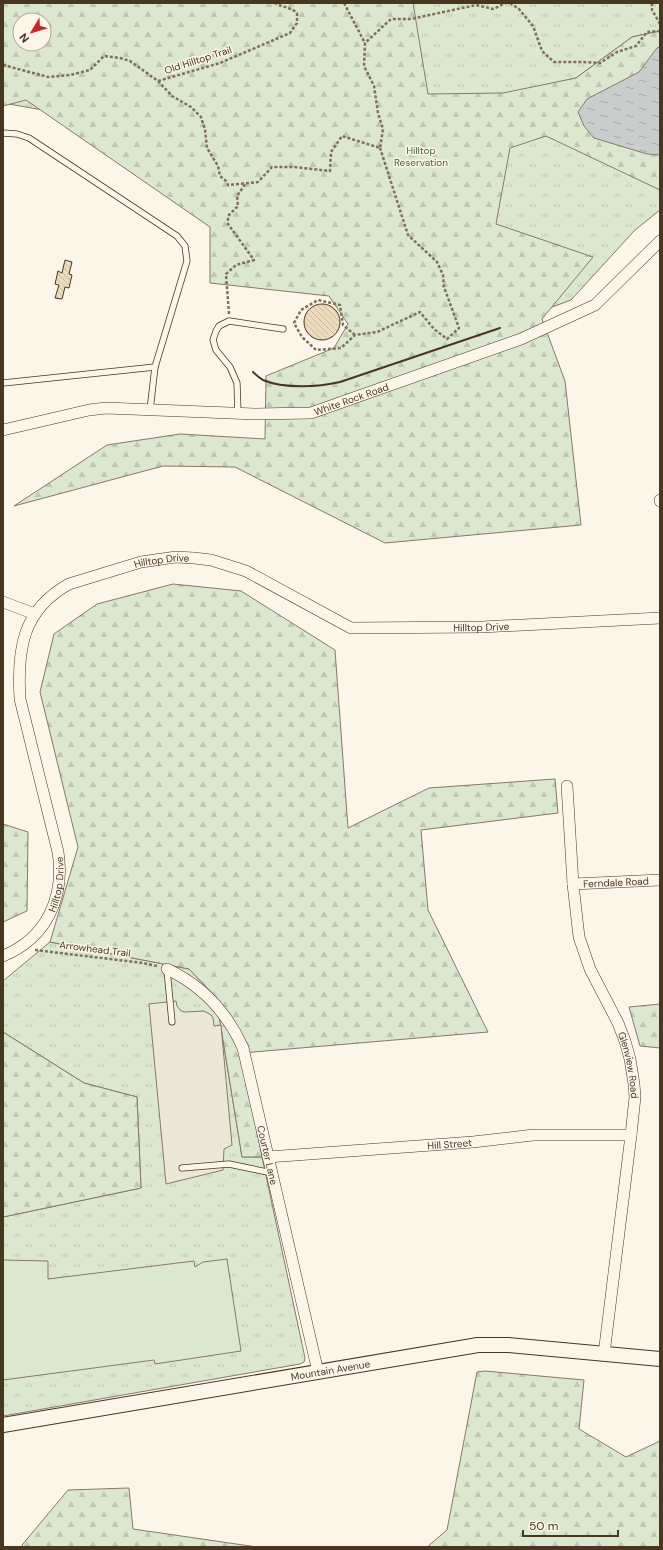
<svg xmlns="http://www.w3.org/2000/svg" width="663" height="1550" viewBox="0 0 663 1550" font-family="'DM Sans',sans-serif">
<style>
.grass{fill:url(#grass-tufts);stroke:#887966;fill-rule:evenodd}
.forest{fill:url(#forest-firs);stroke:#887966;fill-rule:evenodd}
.pitch{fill:#dce7d0;stroke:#887966}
.parking{fill:#ede7d9;stroke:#887966}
.water{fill:url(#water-ripples);stroke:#887966}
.building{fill:url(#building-back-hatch);stroke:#4a3520}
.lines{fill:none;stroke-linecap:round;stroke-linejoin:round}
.service-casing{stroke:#4a3520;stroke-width:7}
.minor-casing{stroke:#4a3520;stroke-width:12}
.tertiary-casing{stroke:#4a3520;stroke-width:16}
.path{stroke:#7f6f5c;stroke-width:2.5;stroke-dasharray:3 2;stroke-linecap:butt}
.service{stroke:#fbf6e9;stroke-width:5.5}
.minor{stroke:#fbf6e9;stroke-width:11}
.tertiary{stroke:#fbf6e9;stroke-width:14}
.wall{stroke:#4a3520;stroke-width:2}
.labels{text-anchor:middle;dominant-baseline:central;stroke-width:3;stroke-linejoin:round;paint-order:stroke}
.street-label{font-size:10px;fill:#4a3520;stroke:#fbf6e9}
.park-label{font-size:10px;fill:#436837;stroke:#fbf6e9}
</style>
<defs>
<pattern id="grass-tufts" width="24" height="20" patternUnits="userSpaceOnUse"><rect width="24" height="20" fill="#dce7d0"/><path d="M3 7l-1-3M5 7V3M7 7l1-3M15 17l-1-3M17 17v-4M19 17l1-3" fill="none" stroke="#bec7b2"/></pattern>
<pattern id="forest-firs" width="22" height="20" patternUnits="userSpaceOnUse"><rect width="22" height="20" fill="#dce7d0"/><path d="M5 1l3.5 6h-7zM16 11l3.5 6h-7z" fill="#bec7b2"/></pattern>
<pattern id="water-ripples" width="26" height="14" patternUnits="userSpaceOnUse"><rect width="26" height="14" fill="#c9cecd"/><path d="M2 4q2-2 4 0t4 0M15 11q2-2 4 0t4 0" fill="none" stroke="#a5a8a6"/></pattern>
<pattern id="building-back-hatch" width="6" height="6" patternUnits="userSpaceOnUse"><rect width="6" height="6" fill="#ecdcbc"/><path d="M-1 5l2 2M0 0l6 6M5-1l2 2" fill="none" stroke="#ccbda1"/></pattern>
</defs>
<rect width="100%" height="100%" fill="#fbf6e9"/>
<g class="grass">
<path d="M3,3h657v28l-28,6 -56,41 -22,5 7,14 99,-56v169l-25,20 -64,70 -78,29 -131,-31 -273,-180 -86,-15zM20,20h24v24h-24z"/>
<path d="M50,942l139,27 27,28 26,160h20l43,201 -1,4 -4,2 -297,52v-199l138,-29 -4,-91 -53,-14 -81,-51v-51z"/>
</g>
<g class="forest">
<path d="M3,3h410l15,91 75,-1 73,-15 56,-41 28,-6v159l-114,-54 -36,12 -14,76 97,33 -51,62 23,62 16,144 -196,18 -150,-76 -72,-1 -149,40 93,-61 73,-11 85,5 1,-63 68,-28 14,-24 -19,-28 -119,-13v-56l-184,-127 -23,6zM20,20h24v24h-24z"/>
<path d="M173,584l68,7 94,59 13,178 81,-40 126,-9 3,34 -137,17 7,80 60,122 -246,21 20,104h-20l-26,-160 -27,-28 -139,-27 28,-95 -38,-155 14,-58 43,-30z"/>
<path d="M3,824l25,8 -1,79 -24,11z"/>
<path d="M660,1004v44l-20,-2 -11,-39z"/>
<path d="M3,1032l81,51 53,14 4,91 -138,29z"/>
<path d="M485,1371l99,9 -5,49 47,28 34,-16v106h-233l20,-17 30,-158z"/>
<path d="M129,1488l4,41 124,18h-234l-1,-2 46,-55z"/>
</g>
<path class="pitch" d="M227,1259l14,92 -86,13 -1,-4 -151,20v-120l45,1v18l146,-18 1,6 8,-5z"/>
<path class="parking" d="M176,1001l1,5 4,5 4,1 19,-1 7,4 2,3 1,8 7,-1 11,120 -8,4 -1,21 -57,14 -17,-180z"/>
<path class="water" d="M660,47v108l-13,-1 -53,-16 -10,-12 -6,-14 9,-13 52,-27 18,-24z"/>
<g class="building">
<path d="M65,260l7,2 -3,12 3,1 -3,13 -4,-1 -3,12 -7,-1 4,-13 -4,-1 3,-13 4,2z"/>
<circle cx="322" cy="322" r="18"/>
</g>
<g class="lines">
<g class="service-casing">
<g id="service">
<path d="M3,133l14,1 12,4 148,98 8,10 2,15 -32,106 -5,43"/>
<path d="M3,383l152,-16"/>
<path d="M238,413l-1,-30 -7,-16 -14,-17 -3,-10 3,-9 3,-5 10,-5 54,8"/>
<path d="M167,970l5,52"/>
<path d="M182,1168l47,-4 43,9"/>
</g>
</g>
<g class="minor-casing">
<g id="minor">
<path id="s1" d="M3,430l86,-20 17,-2 149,6 56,-1 210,-74 74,-34 65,-64"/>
<path d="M660,500v1"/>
<path d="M3,602l32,12"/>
<path id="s2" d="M567,786l6,98 6,53 11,32 28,54 7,18 5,18 4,25 1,13 -4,38 -27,219"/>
<path id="s3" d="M573,884l87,-4"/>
<path id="s4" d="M3,956c44,-18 62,-59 55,-104l-38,-153c-3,-49 2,-89 49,-115l72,-22 35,-5 18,1 17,2 35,11 105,57 131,-1 178,-9"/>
<path id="s5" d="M167,969c36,17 60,43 76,79l75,324"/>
<path id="s6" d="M268,1157l205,-15 60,-7h98"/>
</g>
</g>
<g class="tertiary-casing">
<g id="tertiary">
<path id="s7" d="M3,1425l475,-80h30l152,14"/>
</g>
</g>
<g class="path">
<path d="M344,3l21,40"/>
<path d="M510,3l9,6 14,17 9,25 12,11h29l17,1 17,-11 19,-6 11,-14 13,-1"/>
<path d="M652,3v7l8,14"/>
<path d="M3,65l45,12 22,-2 20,-5 14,-14 16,2 10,3 28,20 14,15 19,11 10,10 4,13 2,18 11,18 2,10 6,5 2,4 30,-3 14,-15h22l36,4 1,-19 11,-16 38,12 3,-19 -5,-16 -4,-27 -10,-20 1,-23 26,-24h20l65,-14 17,4 13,-6"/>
<path d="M158,81l62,-18 70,-30 7,-10v-10c-8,-7 -14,-5 -22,-10"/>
<path d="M229,314l-3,-40 10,-9 18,-5 -26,-36v-8l10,-10 -1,-10 9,-13"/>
<path d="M355,335l-12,-10 -3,-20 -22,-5 -17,10 -7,13 8,14 14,13 25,-2 14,-13 22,-3 43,-20 14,17 13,10 12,-11 -15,-41 -1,-12 -6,-13 -29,-27 -28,-87"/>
<path d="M35,950l108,13 14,3"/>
</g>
<use href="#service" class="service"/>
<use href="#minor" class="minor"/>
<use href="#tertiary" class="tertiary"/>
<path class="wall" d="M253,372c3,3 6,6 10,8 21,9 56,7 77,2l160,-54"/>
</g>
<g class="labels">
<g class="street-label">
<text transform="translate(198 60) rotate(-18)">Old Hilltop Trail</text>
<text stroke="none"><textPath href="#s1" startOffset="353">White Rock Road</textPath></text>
<text stroke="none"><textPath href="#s4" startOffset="515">Hilltop Drive</textPath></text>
<text stroke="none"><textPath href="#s4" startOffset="851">Hilltop Drive</textPath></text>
<text stroke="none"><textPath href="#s3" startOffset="43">Ferndale Road</textPath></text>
<text stroke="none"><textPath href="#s4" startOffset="95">Hilltop Drive</textPath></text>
<text transform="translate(95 949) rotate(7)">Arrowhead Trail</text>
<text stroke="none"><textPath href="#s2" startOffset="290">Glenview Road</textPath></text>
<text stroke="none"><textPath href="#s6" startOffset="182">Hill Street</textPath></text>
<text stroke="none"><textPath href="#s5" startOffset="222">Courter Lane</textPath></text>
<text stroke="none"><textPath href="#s7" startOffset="332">Mountain Avenue</textPath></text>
</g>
<g class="park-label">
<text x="421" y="150">Hilltop<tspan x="421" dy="12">Reservation</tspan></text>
</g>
</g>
<rect width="663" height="1550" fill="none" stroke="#4a3520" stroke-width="8"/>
<g transform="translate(32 32) rotate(232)"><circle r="19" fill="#fbf6e9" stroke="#b4a999"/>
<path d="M0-3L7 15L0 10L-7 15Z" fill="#c62828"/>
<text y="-6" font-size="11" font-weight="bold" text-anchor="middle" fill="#4a3520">N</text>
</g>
<path d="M523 1530v6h95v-6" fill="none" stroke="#4a3520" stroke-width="2"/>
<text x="529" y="1530" font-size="12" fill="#4a3520" stroke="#fbf6e9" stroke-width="3" paint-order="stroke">50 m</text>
</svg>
